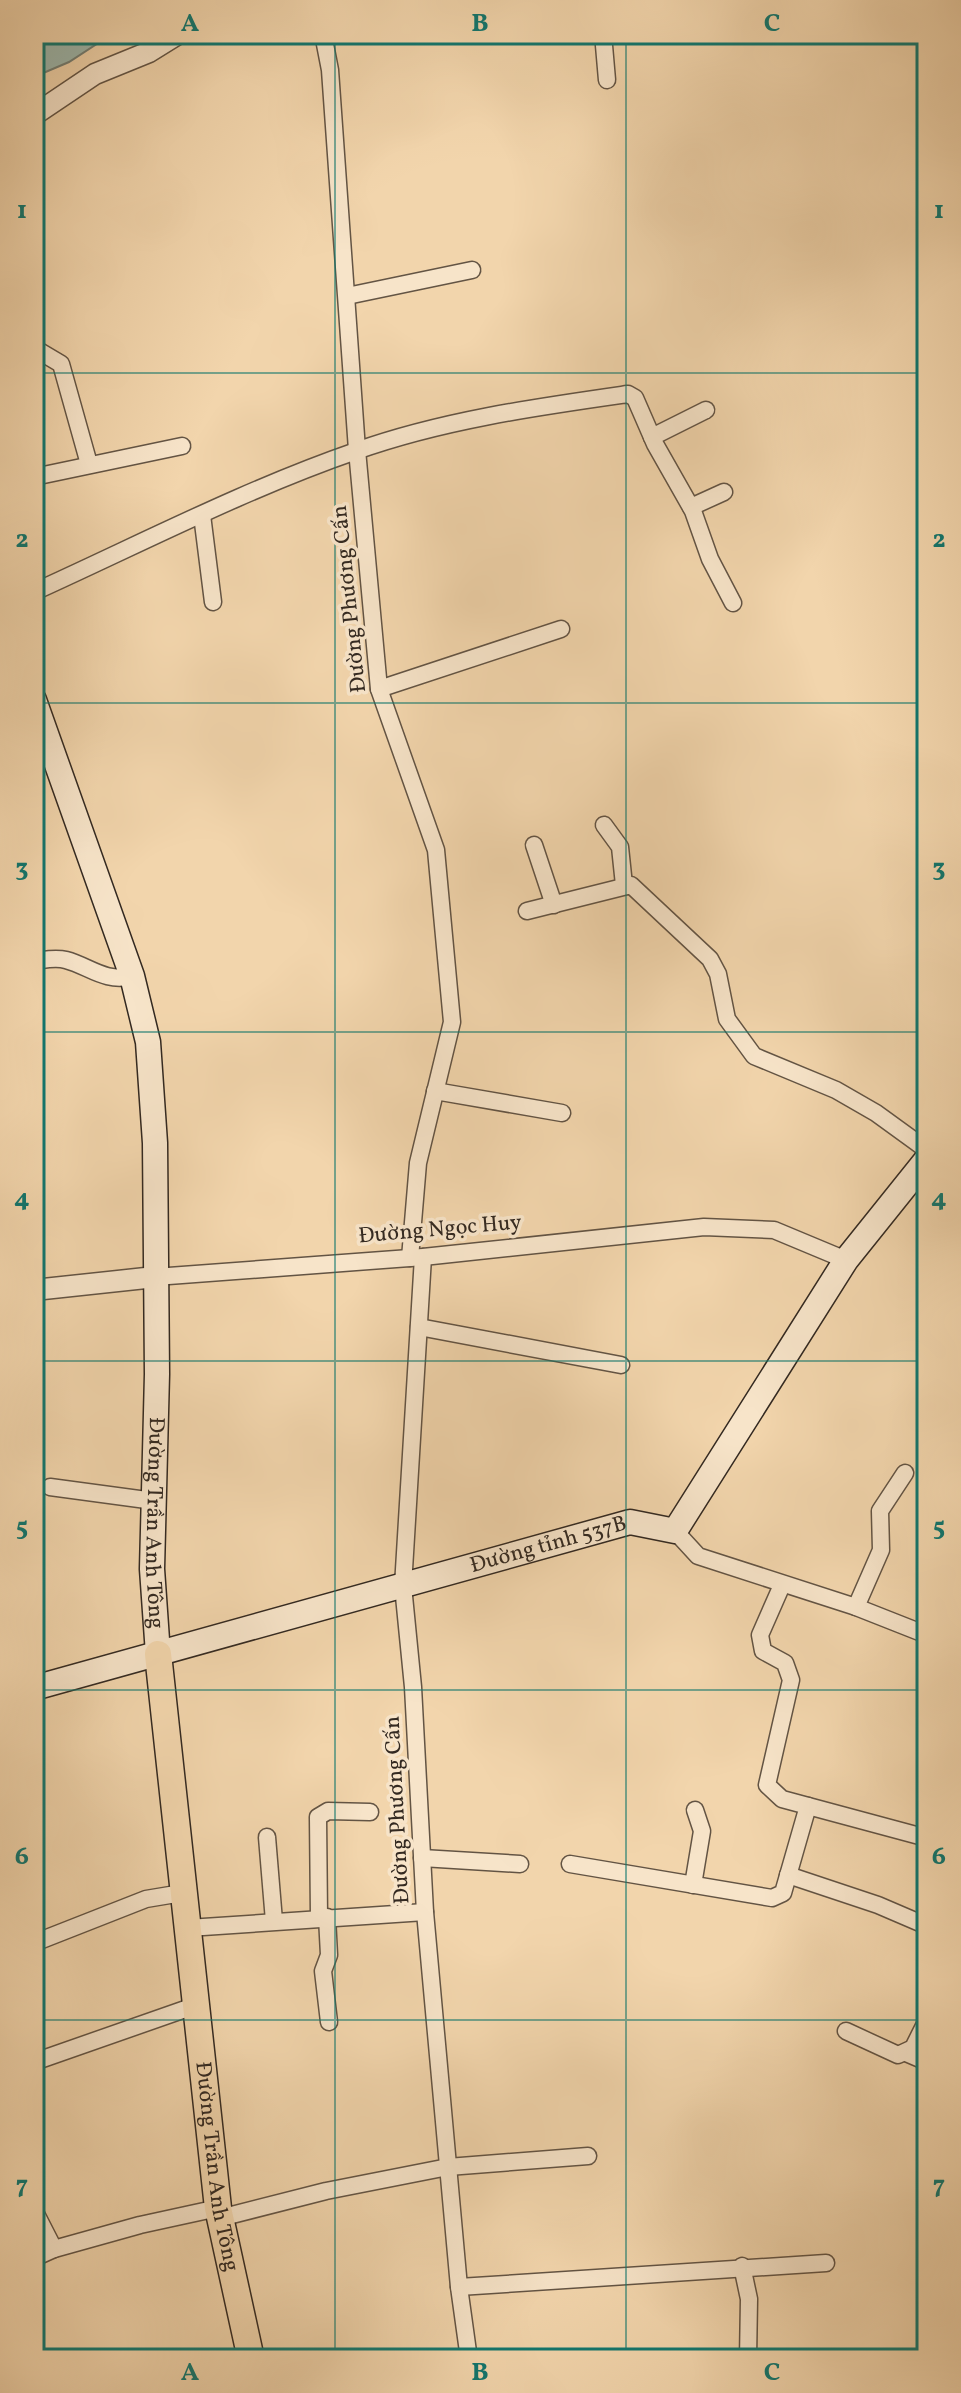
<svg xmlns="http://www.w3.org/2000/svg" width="961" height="2393" viewBox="0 0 961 2393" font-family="Vollkorn,serif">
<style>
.water{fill:#9cb8ae;stroke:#727f76;stroke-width:2}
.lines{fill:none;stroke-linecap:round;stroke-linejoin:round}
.minor-casing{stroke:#635444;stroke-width:19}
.tertiary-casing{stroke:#635444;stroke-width:23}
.secondary-casing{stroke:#332921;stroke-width:27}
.primary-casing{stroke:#332921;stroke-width:29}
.minor{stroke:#f7e4c9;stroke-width:16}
.tertiary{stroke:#f7e4c9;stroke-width:20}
.secondary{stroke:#f7e4c9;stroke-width:24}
.primary{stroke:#f2d5ac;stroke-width:26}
.grid{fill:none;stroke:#0f766e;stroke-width:2;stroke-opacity:0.55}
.labels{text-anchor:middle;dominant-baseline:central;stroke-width:7;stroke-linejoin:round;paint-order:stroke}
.street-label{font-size:22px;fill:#332921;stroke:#f7e4c9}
.neatline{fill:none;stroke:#0f766e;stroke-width:3}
.grid-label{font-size:26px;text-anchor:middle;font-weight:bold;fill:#0f766e}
</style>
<rect width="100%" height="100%" fill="#f2d5ac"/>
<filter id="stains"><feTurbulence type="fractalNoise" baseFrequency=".0025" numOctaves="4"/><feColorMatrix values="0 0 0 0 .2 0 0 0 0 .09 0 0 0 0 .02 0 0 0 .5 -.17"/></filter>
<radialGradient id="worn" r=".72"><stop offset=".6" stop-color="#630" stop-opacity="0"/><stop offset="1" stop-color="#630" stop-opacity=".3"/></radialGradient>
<path class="water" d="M34,34h78l-43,28 -35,15z"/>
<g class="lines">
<g class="minor-casing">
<g id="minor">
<path d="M323,34l7,36 27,380 22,239 57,161 16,172 -34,141 -8,95"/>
<path d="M603,34l4,46"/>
<path d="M347,296l125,-26"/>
<path d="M34,348l27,16 28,100"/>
<path d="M652,437l54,-27"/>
<path d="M34,477l148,-31"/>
<path d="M691,507l33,-15"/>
<path d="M202,515l11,87"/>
<path d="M34,592c106,-48 212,-103 322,-141 87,-31 181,-44 272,-57l7,4 20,46 38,67 17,48 23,44"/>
<path d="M379,689l182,-60"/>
<path d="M604,825l16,22 4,38"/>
<path d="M534,845l20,60"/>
<path d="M527,911l104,-26 79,74 8,15 9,45 27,37 82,34 40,23 51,37"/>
<path d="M34,961c10,-1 21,-4 32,-1 23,6 39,23 66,16"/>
<path d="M435,1091l127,22"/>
<path d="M423,1257l-20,329 10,101 12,225 34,375 10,72"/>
<path d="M155,1277l268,-20 281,-30 70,3 72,30"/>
<path d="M419,1327l202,38"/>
<path d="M50,1487l104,14"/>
<path d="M675,1531l23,25 158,51 71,28"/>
<path d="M782,1585l-22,50 3,16 22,12 6,17 -24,105 15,14 145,39"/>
<path d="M856,1607l25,-57 -1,-39 25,-38"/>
<path d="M267,1837l7,84"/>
<path d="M422,1858l98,6"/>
<path d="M570,1864l202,34 11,-5 25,-87"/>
<path d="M788,1875l90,30 49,21"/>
<path d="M693,1885l9,-54 -7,-21"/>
<path d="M319,1917l-1,-100 10,-6 42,1"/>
<path d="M327,1917l2,38 -6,16 6,51"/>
<path d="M188,1928l237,-16"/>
<path d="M34,1943l112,-44 36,-6"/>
<path d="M846,2031l52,24 15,-7 14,-28"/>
<path d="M906,2053l21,9"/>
<path d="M34,2062l160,-56"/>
<path d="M34,2210l20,39 86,-24 78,-17"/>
<path d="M220,2218l106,-27 122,-24 140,-11"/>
<path d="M34,2258l20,-9"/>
<path d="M742,2266l7,33 -1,60"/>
<path d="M459,2287l367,-24"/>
</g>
</g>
<g class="tertiary-casing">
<g id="tertiary">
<path d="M34,115l61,-41 54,-22 29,-18"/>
<path d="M34,1290l121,-13"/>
</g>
</g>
<g class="secondary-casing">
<g id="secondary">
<path id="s1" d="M34,700l98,276 16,66 7,101 2,231 -5,195 6,85"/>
<path id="s2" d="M34,1688l596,-166 45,9 171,-271 81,-101"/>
</g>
</g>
<g class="primary-casing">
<g id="primary">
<path id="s3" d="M158,1654l60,554 33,151"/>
</g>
</g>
<use href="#minor" class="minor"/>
<use href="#tertiary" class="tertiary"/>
<use href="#secondary" class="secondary"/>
<use href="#primary" class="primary"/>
</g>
<path class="grid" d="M335,34v2325M626,34v2325M34,373h893M34,703h893M34,1032h893M34,1361h893M34,1690h893M34,2020h893"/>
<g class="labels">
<g class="street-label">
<text transform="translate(350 599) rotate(-96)">Đường Phương Cấn</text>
<text transform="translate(440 1230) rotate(-5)">Đường Ngọc Huy</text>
<text stroke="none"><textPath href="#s1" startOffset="842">Đường Trần Anh Tông</textPath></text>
<text stroke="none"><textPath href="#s2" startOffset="534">Đường tỉnh 537B</textPath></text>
<text transform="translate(398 1810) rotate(-93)">Đường Phương Cấn</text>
<text stroke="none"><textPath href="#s3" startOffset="516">Đường Trần Anh Tông</textPath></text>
</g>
</g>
<rect width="961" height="2393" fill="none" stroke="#f2d5ac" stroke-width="88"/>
<rect x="44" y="44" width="873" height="2305" class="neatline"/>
<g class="grid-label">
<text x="190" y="31">A</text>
<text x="480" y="31">B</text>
<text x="772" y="31">C</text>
<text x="22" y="218">1</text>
<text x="939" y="218">1</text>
<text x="22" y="547">2</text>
<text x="939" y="547">2</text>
<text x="22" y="876">3</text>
<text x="939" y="876">3</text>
<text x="22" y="1206">4</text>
<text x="939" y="1206">4</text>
<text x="22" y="1535">5</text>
<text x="939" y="1535">5</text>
<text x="22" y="1864">6</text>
<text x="939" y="1864">6</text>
<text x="22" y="2193">7</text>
<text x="939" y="2193">7</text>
<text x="190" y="2380">A</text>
<text x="480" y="2380">B</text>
<text x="772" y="2380">C</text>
</g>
<rect width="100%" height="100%" filter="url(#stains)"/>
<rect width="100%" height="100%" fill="url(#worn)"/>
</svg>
